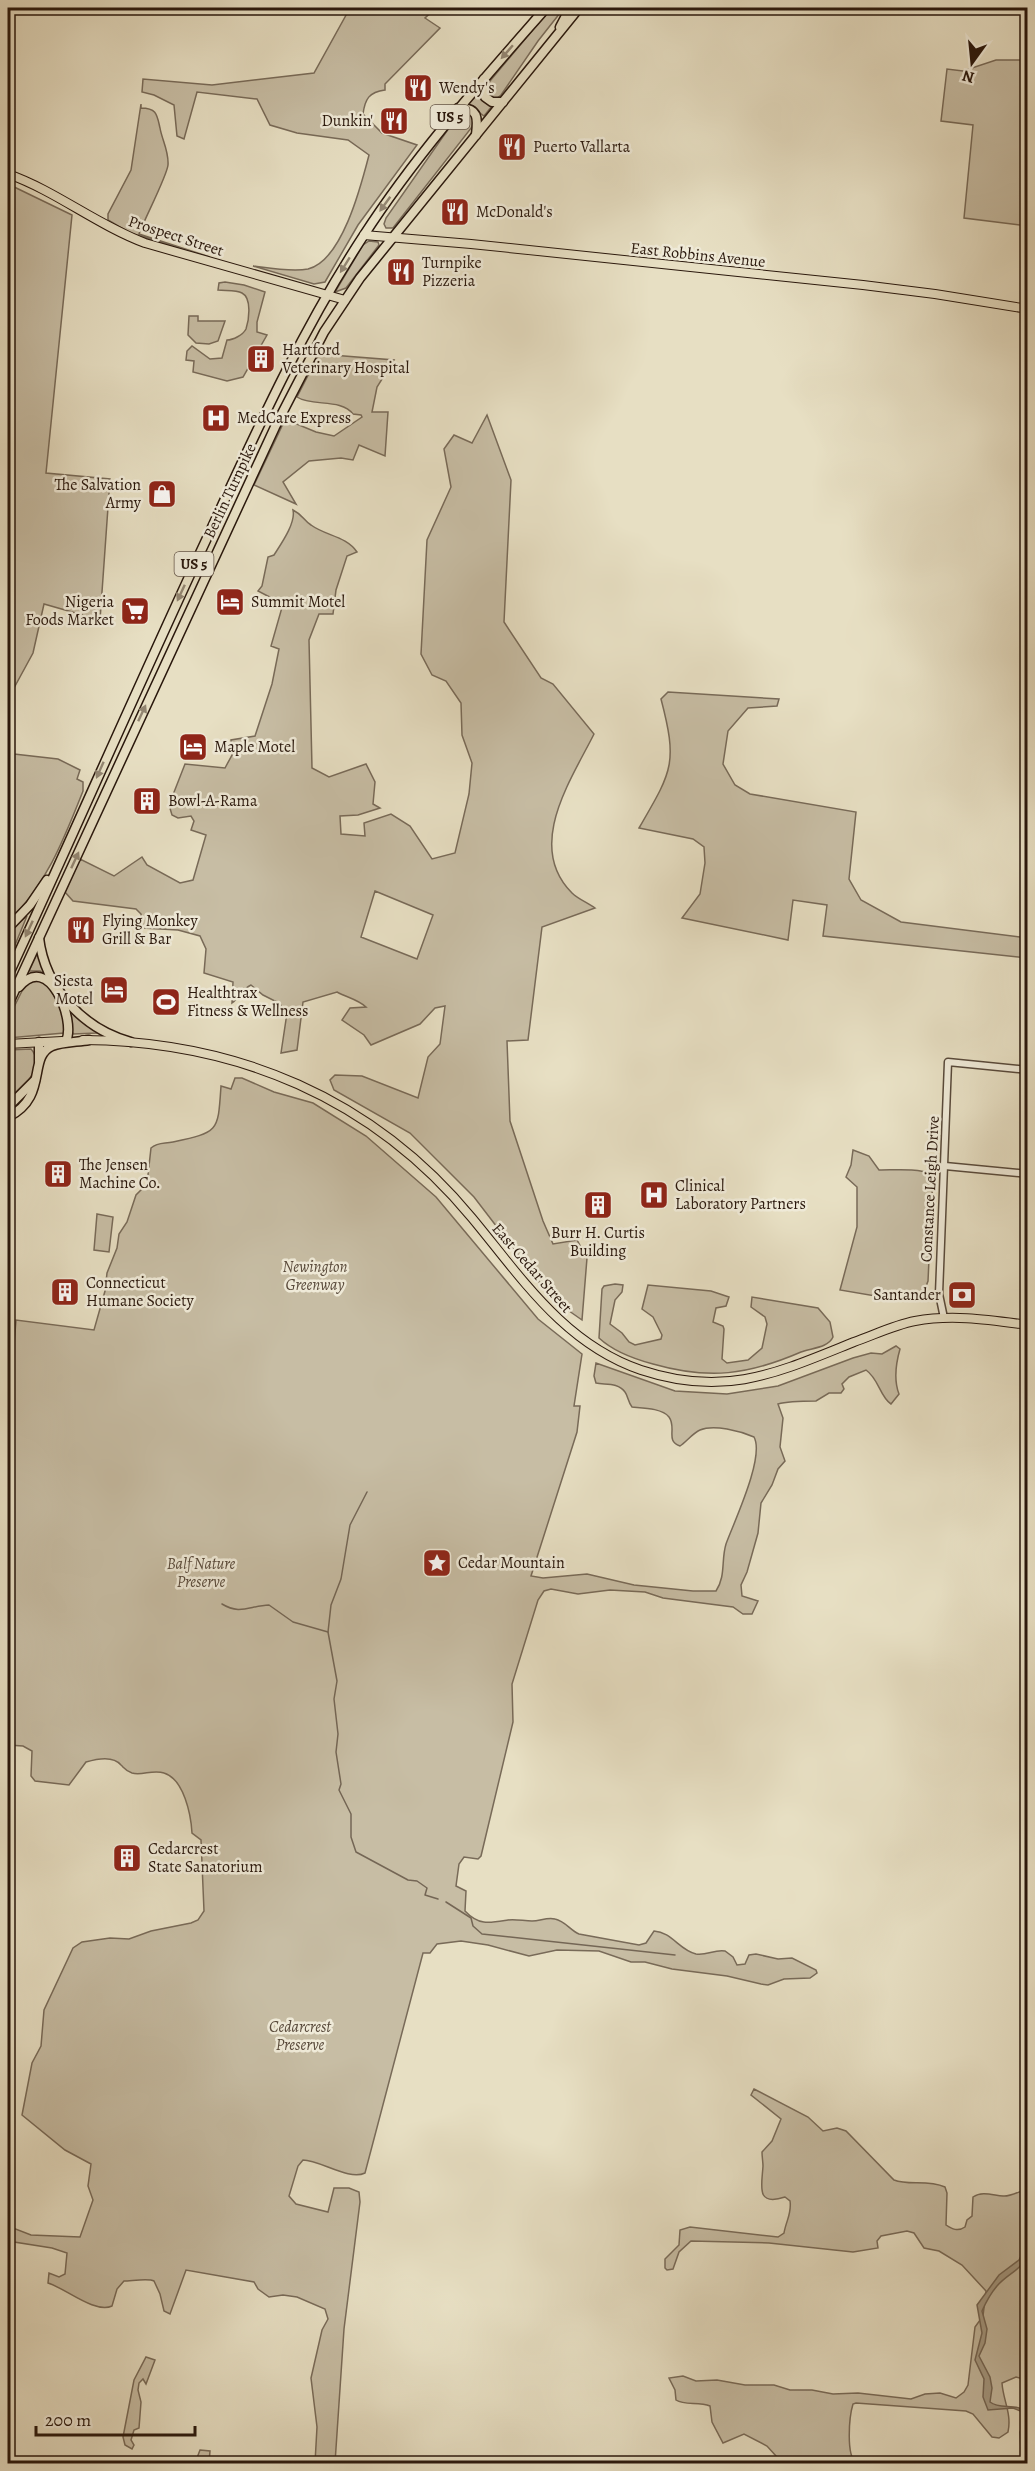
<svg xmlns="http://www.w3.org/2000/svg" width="1035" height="2471" viewBox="0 0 1035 2471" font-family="Alegreya,serif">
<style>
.green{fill:#c7bda4;stroke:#786a58;stroke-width:1.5;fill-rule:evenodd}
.water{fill:#a69b85;stroke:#746655;stroke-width:1.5}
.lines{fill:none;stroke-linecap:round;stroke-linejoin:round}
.stream{stroke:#746655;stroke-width:1.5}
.minor-casing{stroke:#58493a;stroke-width:9}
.major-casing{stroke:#29170c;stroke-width:10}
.highway-casing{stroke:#29170c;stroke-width:11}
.minor{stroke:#efead8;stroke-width:6}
.major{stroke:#e7dfc3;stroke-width:8}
.highway{stroke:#e7dfc3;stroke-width:8}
.oneway{fill:#928571}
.labels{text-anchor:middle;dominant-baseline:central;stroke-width:5;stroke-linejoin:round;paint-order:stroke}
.shield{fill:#efead8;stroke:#645649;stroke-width:1.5}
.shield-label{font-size:15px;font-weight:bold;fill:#29170c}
.poi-label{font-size:16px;fill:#29170c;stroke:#efead8;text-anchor:start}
.street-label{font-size:16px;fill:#29170c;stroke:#efead8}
.park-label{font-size:16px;font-style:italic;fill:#58493a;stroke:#efead8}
</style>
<rect width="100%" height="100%" fill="#e7dfc3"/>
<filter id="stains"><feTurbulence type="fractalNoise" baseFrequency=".00333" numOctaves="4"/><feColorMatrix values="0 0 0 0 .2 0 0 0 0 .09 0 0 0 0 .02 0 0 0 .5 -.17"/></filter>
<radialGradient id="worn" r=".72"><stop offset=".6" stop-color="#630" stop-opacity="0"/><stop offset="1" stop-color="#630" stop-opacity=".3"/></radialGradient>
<g class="green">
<path d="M350,8h86l-11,10 15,10 -55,56v6c-16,2 -20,9 -22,24l19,19 35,12 -59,80 -33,57 -11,2 -61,-18c16,2 38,6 55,3 34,-8 53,-83 61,-114l-21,-15 -51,-7 -27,-8 -13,-26 -60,-7 -13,47 -7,-3 -3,-31 -20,-10 -12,-3 1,-13 69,6 102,-12z"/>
<path d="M551,8h13l-26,33 -37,54 -5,4 -7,-2 -1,-13 2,-3z"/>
<path d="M996,60h31v166l-63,-8 9,-93 -32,-4 6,-52 16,2z"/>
<path d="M478,92l14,14 -8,10 -16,-12z"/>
<path d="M141,104v4c16,0 16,7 19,20 2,12 9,23 8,37 -1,11 -24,55 -29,69l71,23 -80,-24 -22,-13v-6l23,-44z"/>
<path d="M464,112l7,1 3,8 -2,6 -79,101h-7l-2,-4 2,-6 70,-100z"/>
<path d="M8,184l64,31 -26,258 64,6 -10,141 -56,-16 -11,49 -25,46z"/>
<path d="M369,241l9,1 1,3 -33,43 -11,4 28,-47z"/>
<path d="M225,282l19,3 21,7 -8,30v10l10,3 -24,42 -16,4 -34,-9 1,-11 -8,-1 1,-9 5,-5 18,13 12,-1 5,-18c6,0 16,-5 19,-11 3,-9 6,-31 -4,-36 -6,-3 -17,-2 -24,-3l1,-7z"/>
<path d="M189,316h9v5h27l-7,20 -9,3 -13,-1 -8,-8z"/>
<path d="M319,354l75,6 -17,27 -5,25h16l-3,44 -26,-11 -6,15 -12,-2 -32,3 -26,21 13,22 -42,-19 29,-61 9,-2 24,10 18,4 28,-19 -1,-2 -8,-1c-12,-16 -41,-7 -56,-17z"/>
<path d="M487,415l24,65 -7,142 37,56 12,6 41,50c-23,46 -69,112 -22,159 6,6 16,10 23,15l-53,19 -14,113 -21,1 3,80 33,100 10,23 24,-4 10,18 -5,62 -30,-21 -78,-102 -64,-64 -76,-43 -4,-10 5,-5 27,1 56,22 10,-41 12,-13 5,-38 -10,2 -15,16 -49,21 -7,-10 -22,-15 8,-12 16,-1c-9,-8 -18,-9 -29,-15l-34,10 -6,48 -16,3 6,-40 -8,-10 -16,-8 -12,-10c-9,4 -11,12 -19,18l1,-21 -29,-9 2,-24 -6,-13 -22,-6 -35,-2 -2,-14 -5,-5 -63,-8 -8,-9 15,-33 34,17 28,-19 5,8 33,18 13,-3 13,-45 -15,-5 3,-9 -3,-5 -13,2 -6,-3 -3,-10 16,-41 40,4 7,-13 -1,-15 24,-4 17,-52 7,-35 -8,-3 12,-42 -25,-13 4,-5 6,-29 6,-2c7,-11 22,-32 19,-45 10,5 10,10 18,15 15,11 35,11 46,27l-10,4 -11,34 -3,24h-14l-10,26 3,128 17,9 37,-13 9,18 -2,22 7,4 -22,7 -18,1 1,18 24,2 -1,-13 27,-9 19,12 22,33 23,-6 14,-59 3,-31 -10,-28 -1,-32 -15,-22 -14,-6 -11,-21 6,-114 24,-53 -7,-38 10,-14 18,8zM375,891l58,24 -16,44 -56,-22z"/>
<path d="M668,692l111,7 -2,7 -29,2 -20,23 -5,33 12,21 15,9 106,18 -7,67 12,21 40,22 126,16v20l-204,-22 4,-31 -34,-5 -5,40 -106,-22 18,-24 5,-31 -1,-16 -11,-8 -54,-11c33,-57 39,-64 22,-129z"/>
<path d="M8,751l6,3 44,5 22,11 -3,9 6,3v9c-19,48 -37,95 -75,131z"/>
<path d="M27,916l-19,46v-30z"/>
<path d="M38,952l11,26 -9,-7h-11z"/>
<path d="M34,979c4,1 7,2 10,4 10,6 24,40 20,50l-56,5v-19l18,-36z"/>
<path d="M60,996l38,35 -1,2 -24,1z"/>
<path d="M31,1049c16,17 -11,43 -23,54v-53z"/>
<path d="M235,1078h7l32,14 39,11 53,33 70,61 102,122 44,35 -8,52h6l-3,26 -46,144 12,2 44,-4 47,11 59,6h23c10,-15 5,-31 10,-47 8,-22 39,-87 28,-107 -14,-6 -40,-13 -54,-7 -7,3 -14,12 -20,16 -15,-5 -3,-18 -11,-29 -7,-9 -27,-9 -37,-10 -4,-5 -4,-11 -7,-15 -7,-10 -20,-7 -29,-9l-2,-7 2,-13 79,28 52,3 51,-8 75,-28 18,-5 11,1 14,-8 4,3c-4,14 -6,32 -1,45l-8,10c-11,-7 -12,-25 -25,-34l-17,7 -7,7 2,5 -3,4h-12l-13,8c-11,0 -28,0 -38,3l5,14 -3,29 5,14 -7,8 -6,16 -11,18 -3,30 -11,39 -6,13 1,11 16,5 -6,13h-9l-10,-7 -70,-9 -18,-6 -35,-2 -32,4 -27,-5 -7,2 -6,9 -26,84 1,38 -32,134 -3,3 -14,-2 -5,7 -3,22 10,5 -1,20c14,15 25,12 43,9 8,-1 16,1 24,1 8,0 15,-4 23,-2 10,2 15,11 24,15l60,11 7,-2 8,-12c18,1 25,19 42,23 10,2 19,-5 29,-3l8,6 4,8 8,-1 4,-9 7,-1 22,5 14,-1 24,12 1,3 -7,5 -26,1 -16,6 -7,-1 -34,-8 -55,-7 -27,-7h-14l-32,-11 -42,-1 -28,6 -41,-11 -27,-4 -24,3 -7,9h-7l-58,220c-16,8 -45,-13 -62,-13l-5,6 -9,30 7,8 32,8 6,-24h15l10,4 1,10 -16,127 -9,134h-20l2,-36 -6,-49 11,-48 6,-11 -3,-10 -28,-12 -14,-2 -14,2 -11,-8 -4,-7 -68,-12 -16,44 -6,-3 -4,-17 -6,-13c-5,-3 -23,0 -30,0l-7,8 -5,17c-17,8 -47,-18 -64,-23l1,-10 10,4 6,-3 2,-21 -15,-5 -44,-7v-15l23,9 49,2 13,-37 -5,-14 3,-22 -26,-14 -43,-35 10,-52 9,-17 3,-36 29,-62 9,-6 28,-4 19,1 22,-8 40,-8 7,-3 6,-9 -3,-71 -9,-7c-1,-18 -8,-54 -28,-60 -11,-4 -22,3 -32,0 -6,-2 -7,-4 -11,-8 -8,-10 -25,-6 -35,-3l-17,23 -34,-4 -4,-5 1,-25 -9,-5 -15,-1v-326l8,-99 78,10 11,-39 2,-18 10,-25 2,-14 8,-12 9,-27 11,-11 4,-36c7,-6 13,-4 22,-6 46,-10 45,-10 48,-56l10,3z"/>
<path d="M853,1150l16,6 10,14c18,0 37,-2 54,4l-5,107 -5,13 -5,5 -19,1 -59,-10 17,-63v-40l-11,-10 5,-12z"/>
<path d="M97,1214l16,3 -4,35 -15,-2z"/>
<path d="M615,1284l8,1 -1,7 -7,8 -5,24 12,9 7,9 6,3 26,-6 1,-4 -9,-18 -11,-8 6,-24 63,6 18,6 -3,9 -10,2 -3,14 10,4 1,3 -2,30 5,4 21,-3 14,-12 5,-24 -2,-7 -14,-10 1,-10 66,11 12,14 3,15c-5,11 -22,11 -32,15 -53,23 -92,28 -148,12 -19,-5 -40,-13 -54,-26l3,-49 2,-3z"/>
<path d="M754,2089l54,28 15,14 14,-3 9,3 48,49c15,6 33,-1 51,7l2,6 -1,32c6,4 12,7 19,2l2,-7 5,-4 1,-19c9,-6 19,-2 30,-1 7,1 17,-5 24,-7l1,116 -5,2v11l4,14v48l-11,-3 -14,6c1,17 10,31 6,49l-9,6 -7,-1 -19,-23 -7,-3 -110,-8 -3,1c-4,13 -7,51 3,59h-64l-15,-6 -10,-11 -23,-12 -21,9 -11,-21 -2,-16c-11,-5 -25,0 -34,-6l-1,-10 -6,-12 14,-2 13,5 21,-1 28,5h29l16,5h22l21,4 25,-1 53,6 14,-5 15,-1 16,5 8,-6 4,-7 7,-58 8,-11 3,-25 -24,-26 -23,-14 -15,-3 -10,-15 -7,-2 -26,5 -4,5 1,7 -25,4 -84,-9 -78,-2 -12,11 -6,17 -6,1 -2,-2v-9l14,-14 1,-15 10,-3 88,10 6,-4c2,-12 8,-20 6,-32l-5,-4c-30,10 -23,-12 -22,-31 0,-4 -1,-9 -1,-14l10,-11 9,-22 -30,-24z"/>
<path d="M146,2357l9,3 -9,24 -3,-5 -4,4 -1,7 3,12 -2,26 -5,2 -3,10 3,5 -2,4 -7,-4 -2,-8 11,-57z"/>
<path d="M200,2450l10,1 -1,12h-14z"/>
</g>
<path class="water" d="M1027,2244c1,26 -15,25 -30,42 -6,7 -11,16 -15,25l5,18 -2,14 -6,13 11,21 2,11 -2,14c11,9 28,-1 37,12l-1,21 1,28 -5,1 -2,-32 5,-13 -2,-7 -10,-4 -25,2 -5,-13 1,-18 -9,-19 7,-27 -5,-28 22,-30 20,-15z"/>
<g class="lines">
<g class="stream">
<path d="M367,1492l-17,33 -9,54 -10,26 -3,27 9,49 -3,18 4,35 -2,18 5,32 -2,6 12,24v23l5,15 52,28 9,1 10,7 -2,7 13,4"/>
<path d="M222,1604c18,11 27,2 47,1l24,17 35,10"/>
<path d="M446,1902l25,16 2,8 9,8 193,21"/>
</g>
<g class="minor-casing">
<g id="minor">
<path d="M945,1166l83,8"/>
<path d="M944,1318l-5,-24 9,-232 80,8"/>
</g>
</g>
<g class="major-casing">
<g id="major">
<path d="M8,174c48,17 89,51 137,69l200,57"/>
<path d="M364,235l107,9 392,41 72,9 93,15"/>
<path d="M83,1040c154,1 290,58 389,178 49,59 92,126 169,152 84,28 136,3 213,-28 20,-7 40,-17 61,-21 38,-7 75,-1 113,4"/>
<path d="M8,1044l54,-3"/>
</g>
</g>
<g class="highway-casing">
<g id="highway">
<path d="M560,27l10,-19"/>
<path d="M484,79l1,18 7,5h11"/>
<path d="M458,108c21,-1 20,11 18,27"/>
<path d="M8,928l22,-23 17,-25"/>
<path d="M39,938c6,50 44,91 92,104"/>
<path d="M8,976c67,-145 131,-292 199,-438 48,-104 94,-207 157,-303 53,-82 118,-154 182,-227"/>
<path d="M19,987c30,-36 57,33 47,54"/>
<path d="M8,1005l267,-578 49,-95 36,-54 219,-270"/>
<path d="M39,1042v19"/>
<path d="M8,1107l27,-27"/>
<path d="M8,1117c41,-20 19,-60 44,-71 11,-4 26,-4 37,-6"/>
</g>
</g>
<use href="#minor" class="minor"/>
<use href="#major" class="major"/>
<use href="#highway" class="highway"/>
</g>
<defs><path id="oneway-solid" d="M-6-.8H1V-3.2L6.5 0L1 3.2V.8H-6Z" transform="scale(1.5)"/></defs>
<g class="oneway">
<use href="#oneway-solid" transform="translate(507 52) rotate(131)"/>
<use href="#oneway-solid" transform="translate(385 204) rotate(126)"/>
<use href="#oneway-solid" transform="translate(345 265) rotate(122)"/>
<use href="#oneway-solid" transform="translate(181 593) rotate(115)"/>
<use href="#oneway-solid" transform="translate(142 713) rotate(-65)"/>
<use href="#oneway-solid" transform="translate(100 770) rotate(114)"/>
<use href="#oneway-solid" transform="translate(75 860) rotate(-65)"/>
<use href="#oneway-solid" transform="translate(29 929) rotate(115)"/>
</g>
<defs>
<g id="restaurant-square" transform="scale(1.5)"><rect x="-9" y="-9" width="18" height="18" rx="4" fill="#8f2418" stroke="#efead8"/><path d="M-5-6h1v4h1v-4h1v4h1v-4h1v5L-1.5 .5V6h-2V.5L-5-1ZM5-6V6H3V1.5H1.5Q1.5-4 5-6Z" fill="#fff"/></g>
<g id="building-square" transform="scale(1.5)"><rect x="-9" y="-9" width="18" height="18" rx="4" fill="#8f2418" stroke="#efead8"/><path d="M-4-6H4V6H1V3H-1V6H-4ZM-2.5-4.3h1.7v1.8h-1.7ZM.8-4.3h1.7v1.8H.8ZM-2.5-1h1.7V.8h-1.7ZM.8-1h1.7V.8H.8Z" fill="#fff"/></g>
<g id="hospital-square" transform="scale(1.5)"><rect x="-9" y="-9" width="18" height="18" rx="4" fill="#8f2418" stroke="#efead8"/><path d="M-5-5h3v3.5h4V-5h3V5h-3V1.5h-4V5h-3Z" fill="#fff"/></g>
<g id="shop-square" transform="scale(1.5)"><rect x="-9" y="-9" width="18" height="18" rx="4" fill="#8f2418" stroke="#efead8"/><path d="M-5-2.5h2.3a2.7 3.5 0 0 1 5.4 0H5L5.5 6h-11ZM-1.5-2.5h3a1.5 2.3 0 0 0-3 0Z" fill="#fff"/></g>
<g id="hotel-square" transform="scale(1.5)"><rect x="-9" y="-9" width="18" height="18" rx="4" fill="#8f2418" stroke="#efead8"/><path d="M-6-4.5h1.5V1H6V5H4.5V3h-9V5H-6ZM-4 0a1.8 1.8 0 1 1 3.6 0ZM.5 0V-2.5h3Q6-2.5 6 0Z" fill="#fff"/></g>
<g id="supermarket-square" transform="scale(1.5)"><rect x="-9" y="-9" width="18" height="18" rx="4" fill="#8f2418" stroke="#efead8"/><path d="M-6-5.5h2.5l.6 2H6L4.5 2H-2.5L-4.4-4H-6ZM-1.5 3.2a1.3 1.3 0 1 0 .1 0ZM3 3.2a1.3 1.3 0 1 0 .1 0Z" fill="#fff"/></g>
<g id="stadium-square" transform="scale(1.5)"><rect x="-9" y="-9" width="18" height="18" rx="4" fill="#8f2418" stroke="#efead8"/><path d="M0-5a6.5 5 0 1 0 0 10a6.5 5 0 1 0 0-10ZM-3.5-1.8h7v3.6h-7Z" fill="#fff"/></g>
<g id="bank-square" transform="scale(1.5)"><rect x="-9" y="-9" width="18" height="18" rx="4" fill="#8f2418" stroke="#efead8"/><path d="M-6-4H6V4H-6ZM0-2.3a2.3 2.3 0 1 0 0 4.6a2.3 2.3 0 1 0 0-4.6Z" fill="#fff"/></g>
<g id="sight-square" transform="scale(1.5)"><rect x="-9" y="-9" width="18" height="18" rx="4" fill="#8f2418" stroke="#efead8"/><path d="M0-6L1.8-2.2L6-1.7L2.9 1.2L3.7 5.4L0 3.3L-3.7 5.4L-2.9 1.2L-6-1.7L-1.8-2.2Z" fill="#fff"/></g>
</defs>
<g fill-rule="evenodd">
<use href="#restaurant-square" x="418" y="88"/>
<use href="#restaurant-square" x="394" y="121"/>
<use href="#restaurant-square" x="512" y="147"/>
<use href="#restaurant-square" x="455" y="212"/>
<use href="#restaurant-square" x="401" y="272"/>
<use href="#building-square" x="261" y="359"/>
<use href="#hospital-square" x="216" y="418"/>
<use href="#shop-square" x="162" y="494"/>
<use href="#hotel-square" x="230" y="602"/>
<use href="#supermarket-square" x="135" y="611"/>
<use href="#hotel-square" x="193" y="747"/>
<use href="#building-square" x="147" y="801"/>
<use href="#restaurant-square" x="81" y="930"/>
<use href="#hotel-square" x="114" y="990"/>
<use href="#stadium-square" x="166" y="1002"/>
<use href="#building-square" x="58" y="1174"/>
<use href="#hospital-square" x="654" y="1195"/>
<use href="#building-square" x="598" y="1205"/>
<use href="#building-square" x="65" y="1292"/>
<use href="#bank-square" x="962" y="1295"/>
<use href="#sight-square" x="437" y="1563"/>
<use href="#building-square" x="127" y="1858"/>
</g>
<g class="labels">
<g class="shield">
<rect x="430.5" y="105" width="39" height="24" rx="4.5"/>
<rect x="174.5" y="552" width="39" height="24" rx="4.5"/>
</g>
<g class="shield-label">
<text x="450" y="117">US 5</text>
<text x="194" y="564">US 5</text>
</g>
<g class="poi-label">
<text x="439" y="88">Wendy's</text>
<text x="373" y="121" text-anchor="end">Dunkin'</text>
<text x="533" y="147">Puerto Vallarta</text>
<text x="476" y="212">McDonald's</text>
<text x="422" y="263">Turnpike<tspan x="422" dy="18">Pizzeria</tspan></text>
<text x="282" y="350">Hartford<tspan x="282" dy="18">Veterinary Hospital</tspan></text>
<text x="237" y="418">MedCare Express</text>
<text x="141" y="485" text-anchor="end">The Salvation<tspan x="141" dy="18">Army</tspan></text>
<text x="114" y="602" text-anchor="end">Nigeria<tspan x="114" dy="18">Foods Market</tspan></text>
<text x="251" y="602">Summit Motel</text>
<text x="214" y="747">Maple Motel</text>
<text x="168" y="801">Bowl-A-Rama</text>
<text x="102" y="921">Flying Monkey<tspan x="102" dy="18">Grill &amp; Bar</tspan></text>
<text x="93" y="981" text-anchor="end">Siesta<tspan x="93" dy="18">Motel</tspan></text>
<text x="187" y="993">Healthtrax<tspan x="187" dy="18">Fitness &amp; Wellness</tspan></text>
<text x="79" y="1165">The Jensen<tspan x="79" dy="18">Machine Co.</tspan></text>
<text x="675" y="1186">Clinical<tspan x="675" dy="18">Laboratory Partners</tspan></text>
<text x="598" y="1233" text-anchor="middle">Burr H. Curtis<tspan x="598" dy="18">Building</tspan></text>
<text x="86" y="1283">Connecticut<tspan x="86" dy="18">Humane Society</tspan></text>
<text x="941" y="1295" text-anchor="end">Santander</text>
<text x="458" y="1563">Cedar Mountain</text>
<text x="148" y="1849">Cedarcrest<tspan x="148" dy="18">State Sanatorium</tspan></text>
</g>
<g class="street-label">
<text transform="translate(176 236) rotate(18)">Prospect Street</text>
<text transform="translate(698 255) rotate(6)">East Robbins Avenue</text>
<text transform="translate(230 491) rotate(-65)">Berlin Turnpike</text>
<text transform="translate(930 1189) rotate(-87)">Constance Leigh Drive</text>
<text transform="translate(532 1268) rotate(49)">East Cedar Street</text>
</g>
<g class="park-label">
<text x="315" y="1267">Newington<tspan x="315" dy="18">Greenway</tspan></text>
<text x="201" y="1564">Balf Nature<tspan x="201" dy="18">Preserve</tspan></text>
<text x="300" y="2027">Cedarcrest<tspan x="300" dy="18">Preserve</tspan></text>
</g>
</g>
<rect width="1035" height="2471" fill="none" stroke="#e7dfc3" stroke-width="30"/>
<rect x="9" y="9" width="1017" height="2453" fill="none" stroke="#29170c" stroke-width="3"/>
<rect x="15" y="15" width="1005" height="2441" fill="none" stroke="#29170c" stroke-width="1.5"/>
<g transform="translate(972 63) rotate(195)" stroke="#efead8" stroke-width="4.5" paint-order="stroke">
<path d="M0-4.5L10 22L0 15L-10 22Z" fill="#29170c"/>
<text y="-9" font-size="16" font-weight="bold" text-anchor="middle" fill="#29170c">N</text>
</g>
<path d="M36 2426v9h159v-9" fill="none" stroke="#29170c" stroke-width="3"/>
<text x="45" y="2426" font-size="18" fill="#29170c" stroke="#efead8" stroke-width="4.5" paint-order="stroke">200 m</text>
<rect width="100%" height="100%" filter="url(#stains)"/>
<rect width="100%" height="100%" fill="url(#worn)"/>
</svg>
